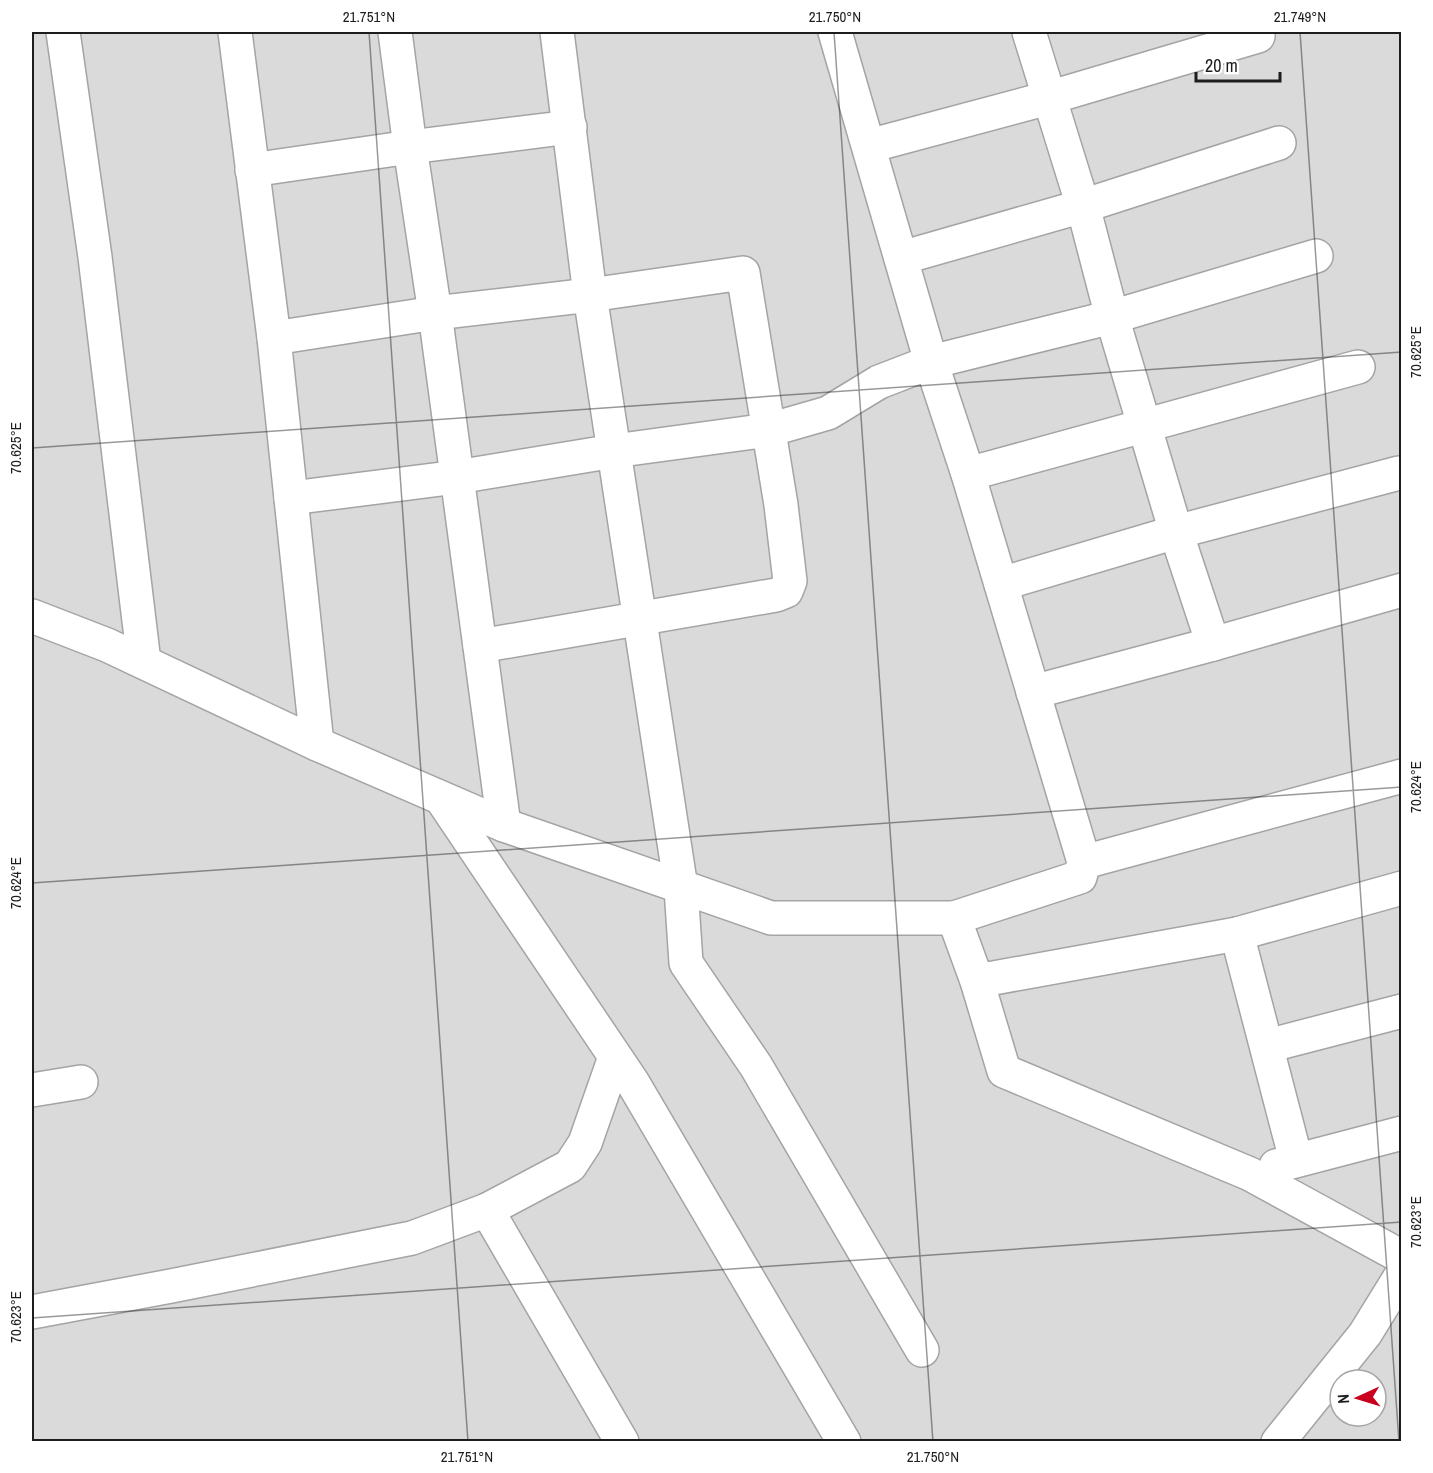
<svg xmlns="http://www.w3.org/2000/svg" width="1433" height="1473" viewBox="0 0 1433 1473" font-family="'Archivo Narrow',sans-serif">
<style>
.residential{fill:#dbdada;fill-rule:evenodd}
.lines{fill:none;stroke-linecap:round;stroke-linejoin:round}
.minor-casing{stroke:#a4a4a4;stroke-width:36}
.minor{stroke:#fff;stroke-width:33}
.ticks{fill:none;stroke:#1d1d1d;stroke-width:1.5;stroke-opacity:0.45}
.neatline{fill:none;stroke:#1d1d1d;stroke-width:2}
.ticks-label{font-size:15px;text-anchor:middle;fill:#1d1d1d}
</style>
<rect width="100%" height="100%" fill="#efe9e3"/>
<path class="residential" d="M32,32h1369v1409h-1369zM1340,1380h36v36h-36z"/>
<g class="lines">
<g class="minor-casing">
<g id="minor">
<path d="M63,32l32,225 49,405"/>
<path d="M235,32l39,306"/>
<path d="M395,32l15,115 25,166 155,-18 91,593 5,75 70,103 166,284"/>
<path d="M835,32l96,330 37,112 116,388 -4,15 -126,41"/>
<path d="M1029,32l54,174 29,111 64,215 37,112"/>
<path d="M869,146l179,-48 210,-62"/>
<path d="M252,170l158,-23 160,-20"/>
<path d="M901,258l182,-52 196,-63"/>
<path d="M968,474l390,-107"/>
<path d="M291,498l166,-21 157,-26 155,-21 59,-17 51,-31 52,-20 181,-45 204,-61"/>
<path d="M1001,584l175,-52 223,-59"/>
<path d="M32,616l75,29 210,99 187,81 267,93h183l23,63 27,90 246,103 152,83"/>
<path d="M480,646l296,-51 10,-4 4,-10 -9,-76 -38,-232 -153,22 -33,-263"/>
<path d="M1033,692l180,-48 189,-54"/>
<path d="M317,744l-43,-406 161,-25 69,512"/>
<path d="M441,798l192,285 211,359"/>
<path d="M1084,862l318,-86"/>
<path d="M1237,934l59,226"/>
<path d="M977,981l260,-47 165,-46"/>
<path d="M1267,1046l135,-35"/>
<path d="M615,1057l-30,86 -15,23 -83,44 135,232"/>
<path d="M32,1090l49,-8"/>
<path d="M1276,1166l126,-33"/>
<path d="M32,1312l139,-26 241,-48 75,-28"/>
<path d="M1278,1442l87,-108 37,-60"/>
</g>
</g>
<use href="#minor" class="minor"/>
</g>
<path class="ticks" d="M369,32l99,1410M834,32l99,1410M1300,32l99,1410M32,448l1370,-96M32,883l1370,-96M32,1318l1370,-96"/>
<rect width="1433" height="1473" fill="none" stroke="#ffffff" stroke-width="66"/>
<g transform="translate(1358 1398) rotate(266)"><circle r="28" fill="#ffffff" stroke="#a5a5a5" stroke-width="1.5"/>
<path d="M0-4.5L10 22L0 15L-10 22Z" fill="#ca001f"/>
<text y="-9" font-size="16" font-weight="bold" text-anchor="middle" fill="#1d1d1d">N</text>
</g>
<path d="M1196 72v9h84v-9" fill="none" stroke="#1d1d1d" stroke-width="3"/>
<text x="1205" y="72" font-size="18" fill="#1d1d1d" stroke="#ffffff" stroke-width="4.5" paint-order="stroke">20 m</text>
<rect x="33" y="33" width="1367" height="1407" class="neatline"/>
<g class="ticks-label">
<text x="369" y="22">21.751°N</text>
<text x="835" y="22">21.750°N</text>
<text x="1300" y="22">21.749°N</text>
<text transform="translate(1416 352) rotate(-90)" y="5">70.625°E</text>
<text transform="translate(16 448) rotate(-90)" y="5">70.625°E</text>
<text transform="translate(1416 787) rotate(-90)" y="5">70.624°E</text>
<text transform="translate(16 883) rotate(-90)" y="5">70.624°E</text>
<text transform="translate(1416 1222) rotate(-90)" y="5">70.623°E</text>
<text transform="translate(16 1317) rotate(-90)" y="5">70.623°E</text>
<text x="467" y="1462">21.751°N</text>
<text x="933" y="1462">21.750°N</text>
</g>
</svg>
